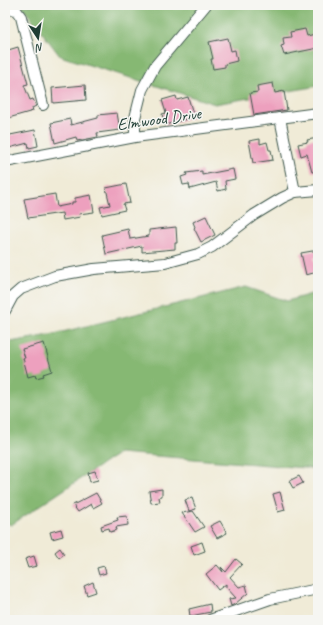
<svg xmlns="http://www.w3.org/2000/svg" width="323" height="625" viewBox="0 0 323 625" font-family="Caveat,sans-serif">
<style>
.forest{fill:#86b873;stroke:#527a54}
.building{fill:#eda0be}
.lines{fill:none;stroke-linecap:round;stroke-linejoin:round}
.minor-casing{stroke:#3e574c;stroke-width:12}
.minor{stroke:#fff;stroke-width:10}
.labels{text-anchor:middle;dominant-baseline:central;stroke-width:3;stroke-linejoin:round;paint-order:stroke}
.street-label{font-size:17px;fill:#1f3d34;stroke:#f6f6f2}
</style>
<rect width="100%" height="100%" fill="#f6f6f2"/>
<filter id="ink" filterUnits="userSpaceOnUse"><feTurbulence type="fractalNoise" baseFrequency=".025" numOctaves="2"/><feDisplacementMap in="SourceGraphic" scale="8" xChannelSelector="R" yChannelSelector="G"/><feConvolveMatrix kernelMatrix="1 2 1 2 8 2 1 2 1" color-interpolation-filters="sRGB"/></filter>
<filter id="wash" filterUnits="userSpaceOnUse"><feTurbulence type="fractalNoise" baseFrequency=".012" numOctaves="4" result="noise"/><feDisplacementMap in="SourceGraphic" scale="16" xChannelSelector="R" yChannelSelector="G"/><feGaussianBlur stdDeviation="0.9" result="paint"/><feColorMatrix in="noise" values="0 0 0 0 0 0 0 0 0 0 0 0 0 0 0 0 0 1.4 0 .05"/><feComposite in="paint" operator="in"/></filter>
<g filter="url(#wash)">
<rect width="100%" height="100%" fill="#f0ebd7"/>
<g class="forest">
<path d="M21,5h297v81l-103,18 -155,-48z"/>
<path d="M246,287l41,14 31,-9v177l-199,-16 -108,72 -6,-3v-179l45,-8z"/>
</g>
<g id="blocks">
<g class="building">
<path d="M305,29l2,7 8,-2 3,14 -34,7 -3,-9 3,-1 -1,-7 8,-1 -1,-5z"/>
<path d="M228,38l3,13 4,-1 2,11 -12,3v3l-12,2 -2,-10h2l-4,-17z"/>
<path d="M18,47l10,37 -4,1 6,15 3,-1 3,7 -4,2 1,3 -28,8v-40l4,-2 -4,-12v-14z"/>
<path d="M273,83l2,10 9,-2 3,19 -33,5 -4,-22 8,-1 -1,-6z"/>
<path d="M85,85l1,15 -33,3 -1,-15z"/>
<path d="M176,96l1,4 11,-3 6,20 -29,8 -3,-11 4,-1 -4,-13z"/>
<path d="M117,113l3,17 -23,3 1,4 -21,4 -1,-4 -21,6 -4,-20 19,-4 1,6 27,-7v-3z"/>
<path d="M35,130l3,16 -9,2 -1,-5 -23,6v-13z"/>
<path d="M318,138v33l-6,1 -5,-18 -6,2 -3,-12 10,-2 -1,-2z"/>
<path d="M260,139v5l7,-2 2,8h2l2,10 -20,3 -4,-22z"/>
<path d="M233,169l2,10 -10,2 1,8 -8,2 -2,-9 -26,7 -1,-5 -6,1 -2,-8 6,-2 -1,-2 16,-2v4z"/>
<path d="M126,184l4,19 -7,1 2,6 -23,5 -2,-8 10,-2 -4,-17z"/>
<path d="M55,194l2,13 15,-3v-2h3v-4l16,-3 3,17 -15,2 1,3 -17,3 -1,-7 -34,5 -4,-19z"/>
<path d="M206,216l9,19 -14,7 -7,-14 1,-1 -2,-5z"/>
<path d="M176,227l1,16h-2v6l-33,3v-6l-36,8 -4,-19 26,-6 2,10 19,-3v-6z"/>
<path d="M318,250v7l-4,1 3,14 -11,3 -5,-22z"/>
<path d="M44,343l8,28 -9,3 1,2 -8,2 -1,-3 -7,2 -5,-19h2l-3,-9z"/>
<path d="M95,471l3,9 -8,2 -2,-9z"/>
<path d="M299,476l4,7 -10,5 -4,-7z"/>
<path d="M162,489v7l-3,1 1,5 -9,1 -2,-12z"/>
<path d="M280,492l5,18 -7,2 -5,-18z"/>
<path d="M96,493l6,10 -9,5 -2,-4 -13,8 -5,-7z"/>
<path d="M192,498l4,11 -7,2 -4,-11z"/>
<path d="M193,511l11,16 -9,5 -13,-19z"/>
<path d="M127,516l1,9 -12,2 1,3 -7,2 -1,-4 -7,2 -1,-4 17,-6 -1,-3z"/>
<path d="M220,521l7,12 -10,5 -7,-12z"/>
<path d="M61,529l2,7 -11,3 -2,-7z"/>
<path d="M202,542l3,9 -11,4 -3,-9z"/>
<path d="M60,548l4,6 -5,4 -4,-6z"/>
<path d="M34,556l3,10 -9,2 -3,-9z"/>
<path d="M236,559l6,5 -12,13 9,10 7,-2 2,8 -13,11 -4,2 -2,-7 7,-1 -10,-11v-3l-8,6 -12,-16 11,-9 6,7 -2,-5 5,5z"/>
<path d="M104,566l2,7 -7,2 -2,-7z"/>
<path d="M93,582l3,10 -9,3 -3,-9z"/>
<path d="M210,604l1,8 -21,4 -1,-7z"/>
</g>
</g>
</g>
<g filter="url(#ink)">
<use href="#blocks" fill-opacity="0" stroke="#3e574c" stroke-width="1"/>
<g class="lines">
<g class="minor-casing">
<g id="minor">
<path d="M5,9l11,1 5,7 22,88"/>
<path d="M280,118l15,74"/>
<path d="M135,137v-19l7,-28 13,-24 51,-61"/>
<path d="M5,162l130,-25 183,-24"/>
<path d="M5,311l8,-15 8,-7 34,-13 39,-7 71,-6 33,-9 14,-7 42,-32 28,-17 13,-6 23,-2"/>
<path d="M210,620l60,-21 48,-10"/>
</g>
</g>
<use href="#minor" class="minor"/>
</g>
</g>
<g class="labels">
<g class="street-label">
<text transform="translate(159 119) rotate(-8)">Elmwood Drive</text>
</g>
</g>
<rect width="323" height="625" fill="none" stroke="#f6f6f2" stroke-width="20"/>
<g transform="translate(38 38) rotate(168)" stroke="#f6f6f2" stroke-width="3" paint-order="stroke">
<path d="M0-3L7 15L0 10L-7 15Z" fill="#1f3d34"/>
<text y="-6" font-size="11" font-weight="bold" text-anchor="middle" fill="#1f3d34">N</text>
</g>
</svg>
